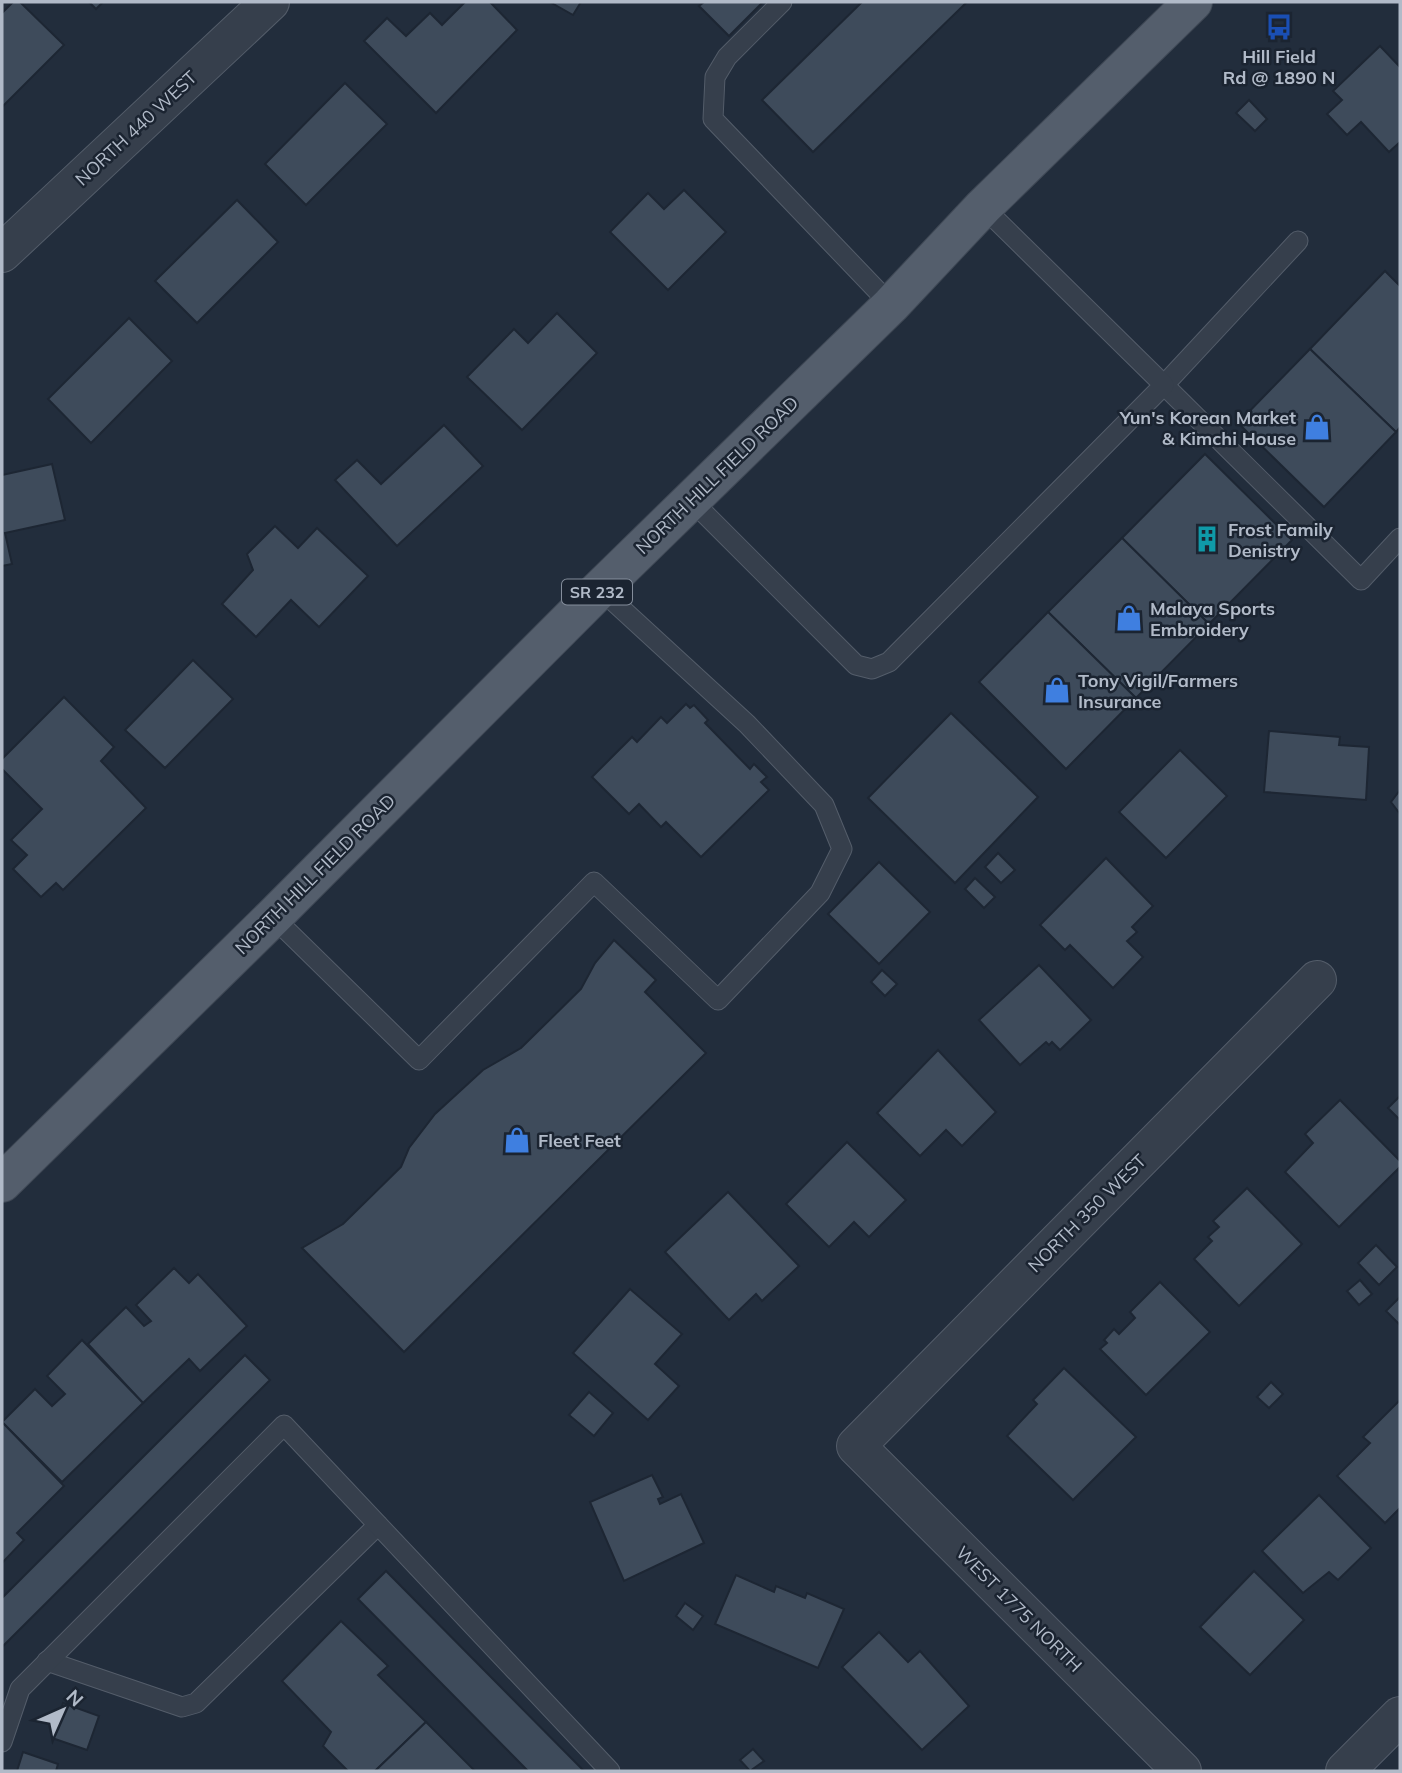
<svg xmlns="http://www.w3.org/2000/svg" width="1402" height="1773" viewBox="0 0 1402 1773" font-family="Mulish,sans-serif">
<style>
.building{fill:#3e4b5b;stroke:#1d2633;stroke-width:2}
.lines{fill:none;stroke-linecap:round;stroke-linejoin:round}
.lane-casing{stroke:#545d6a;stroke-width:21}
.street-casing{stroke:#545d6a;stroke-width:40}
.primary-casing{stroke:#3f4855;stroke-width:40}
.lane{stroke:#363f4c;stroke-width:19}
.street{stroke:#363f4c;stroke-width:38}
.primary{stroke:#545e6c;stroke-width:38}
.labels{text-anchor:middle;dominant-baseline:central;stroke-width:5;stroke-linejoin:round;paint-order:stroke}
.shield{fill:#1b2431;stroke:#848d9b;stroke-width:2}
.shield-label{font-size:16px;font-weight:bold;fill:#b1bac8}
.poi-label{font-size:18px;font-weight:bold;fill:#b1bac8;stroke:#1b2431;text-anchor:start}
.street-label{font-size:18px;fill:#b1bac8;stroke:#1b2431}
</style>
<rect width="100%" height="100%" fill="#222d3c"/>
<g class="building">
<path d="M13,2h7l44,43 -62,62v-94z"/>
<path d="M89,2h14l-7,7z"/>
<path d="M465,2h25l27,28 -81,83 -72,-72 23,-23 19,18 24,-23 12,12z"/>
<path d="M550,2h31l-8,13z"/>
<path d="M704,2h59l-34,34 -30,-30z"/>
<path d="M862,2h105l-154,150 -51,-52z"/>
<path d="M1380,46l20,21v75l-11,10 -28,-30 -14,13 -20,-21 15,-14 -9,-9z"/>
<path d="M345,83l42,41 -81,81 -41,-41z"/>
<path d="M1249,100l18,19 -12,12 -19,-18z"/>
<path d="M684,190l42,42 -58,58 -58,-58 38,-39 16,16z"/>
<path d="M237,200l41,42 -81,81 -42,-42z"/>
<path d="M1385,271l15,15v141l-4,5 -86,-83z"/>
<path d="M557,313l40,40 -75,77 -55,-53 47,-48 14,14z"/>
<path d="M129,318l43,43 -81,82 -43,-44z"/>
<path d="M1310,349l86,83 -72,75 -86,-84z"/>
<path d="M444,425l39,41 -86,80 -62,-66 22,-20 24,24z"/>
<path d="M1205,454l87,86 -83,84 -87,-86z"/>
<path d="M52,464l13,56 -60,13 7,31 -10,2v-91z"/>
<path d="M275,526l23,22 19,-20 51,48 -49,51 -28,-27 -35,37 -34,-33 31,-34 -6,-16z"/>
<path d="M1122,538l87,86 -73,74 -88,-86z"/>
<path d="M1048,612l88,86 -70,71 -87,-87z"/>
<path d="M193,660l40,39 -68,69 -40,-38z"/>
<path d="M64,697l50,50 -13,14 45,47 -83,82 -7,-7 -15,14 -28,-28 14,-14 -16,-15 31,-31 -40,-40v-10z"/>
<path d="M686,704l4,4 4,-3 14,15 -3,3 45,46 4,-5 13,13 -6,5 8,8 -68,67 -35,-35 -5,5 -22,-23 -10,10 -37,-37 40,-40 5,5 24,-25 6,6z"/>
<path d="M951,713l87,84 -83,86 -87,-85z"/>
<path d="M1269,731l71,6 -1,8 30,2 -3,53 -102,-8z"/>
<path d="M1180,750l47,46 -61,62 -47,-46z"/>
<path d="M1400,790v24l-9,-12z"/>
<path d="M998,853l17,17 -14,13 -16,-16z"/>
<path d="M1106,858l47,48 -21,21 5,5 -10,9 16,16 -30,31 -43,-43 -5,5 -25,-25z"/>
<path d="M879,862l51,50 -51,52 -51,-50z"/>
<path d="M975,878l20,19 -11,11 -19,-19z"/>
<path d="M614,940l42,40 -11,12 61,61 -302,299 -102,-104 41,-24 58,-57 8,-19 26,-34 48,-44 38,-22 60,-59 14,-26z"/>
<path d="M1039,965l52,55 -31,30 -8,-8 -3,3 -3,-3 -26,23 -41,-45z"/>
<path d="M882,970l15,14 -12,12 -14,-14z"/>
<path d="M938,1050l58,62 -34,34 -16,-16 -26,26 -43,-43z"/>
<path d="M1400,1096v24l-12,-12z"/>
<path d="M1340,1100l60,61v6l-61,60 -54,-55 28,-29 -8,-9z"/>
<path d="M847,1142l59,58 -37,37 -15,-15 -25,25 -43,-43z"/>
<path d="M1247,1188l55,56 -63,62 -45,-47 18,-18 -4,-4 11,-10 -6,-6z"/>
<path d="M728,1192l71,74 -37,35 -6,-7 -27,26 -64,-68z"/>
<path d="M1376,1245l21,22 -18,18 -21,-22z"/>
<path d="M174,1268l15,15 9,-9 49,52 -47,45 -11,-12 -46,44 -55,-59 38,-37 18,19 7,-5 -15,-16z"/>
<path d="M1360,1280l12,14 -13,11 -12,-14z"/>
<path d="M1160,1282l50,50 -64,63 -46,-46 7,-6 -3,-3 10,-11 5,5 16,-16 -5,-6z"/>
<path d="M630,1289l52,45 -27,30 24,22 -31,34 -75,-67z"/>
<path d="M1400,1297v28l-14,-14z"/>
<path d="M82,1340l61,63 -81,79 -60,-60 33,-33 17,17 13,-12 -18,-18z"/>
<path d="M245,1355l25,25 -268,267v-49z"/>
<path d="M1064,1368l72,69 -63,63 -66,-64 30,-32 -4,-4z"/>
<path d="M1271,1382l12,12 -14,14 -12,-11z"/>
<path d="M589,1392l24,21 -19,23 -25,-21z"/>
<path d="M1400,1400v108l-15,15 -48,-47 33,-33 -7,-6z"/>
<path d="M2,1422l62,64 -47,47 7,7 -22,23z"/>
<path d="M652,1475l11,22 -5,2 2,5 21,-10 23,49 -80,38 -34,-79z"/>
<path d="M1319,1495l52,53 -33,32 -9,-8 -26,21 -41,-42z"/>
<path d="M386,1571l198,200h-56l-170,-172z"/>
<path d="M1254,1571l50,49 -54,55 -50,-48z"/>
<path d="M736,1575l38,17 2,-6 29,12 2,-5 37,16 -26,59 -103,-44z"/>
<path d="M685,1603l18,13 -10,14 -17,-14z"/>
<path d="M341,1621l47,45 -10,9 48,47 -51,49h-27l-25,-25 8,-14 -49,-51z"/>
<path d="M879,1632l29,30 12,-11 49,55 -47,44 -80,-83z"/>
<path d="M63,1703l36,13 -12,34 -35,-12z"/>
<path d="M426,1722l49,49h-100z"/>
<path d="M753,1749l11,12 -14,10 -10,-11z"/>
<path d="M23,1752l35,12 -2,7h-39z"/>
</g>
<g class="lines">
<g class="lane-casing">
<g id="lane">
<path d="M782,2l-55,55 -12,20 -2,42 178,186"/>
<path d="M1298,241l-134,144 197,195 39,-42"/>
<path d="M692,501l164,164 16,4 17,-7 275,-277 -181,-178"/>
<path d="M273,917l146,143 175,-178 124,118 102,-107 22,-44 -18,-44 -77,-81 -147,-135"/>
<path d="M47,1661l135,46 14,-4 182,-178"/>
<path d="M2,1742l18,-53 264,-264 326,346"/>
</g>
</g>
<g class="street-casing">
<g id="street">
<path d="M2,253l268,-251"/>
<path d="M1182,1771l-326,-325 461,-466"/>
<path d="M1345,1771l55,-55"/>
</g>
</g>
<g class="primary-casing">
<path id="primary" d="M2,1183l271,-266 327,-328 291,-284 92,-98 210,-205"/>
</g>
<use href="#lane" class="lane"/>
<use href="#street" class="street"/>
<use href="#primary" class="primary"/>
</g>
<defs>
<g id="bus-bare" transform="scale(2.1)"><path d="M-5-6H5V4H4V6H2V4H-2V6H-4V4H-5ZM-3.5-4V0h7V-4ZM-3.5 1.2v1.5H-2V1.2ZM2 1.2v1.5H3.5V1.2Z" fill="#1a4fb4" stroke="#1b2431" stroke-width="2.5" paint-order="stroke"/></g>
<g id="shop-bare" transform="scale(2.1)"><path d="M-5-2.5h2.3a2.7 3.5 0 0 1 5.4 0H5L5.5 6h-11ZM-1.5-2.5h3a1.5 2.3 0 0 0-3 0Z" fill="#3f7fe0" stroke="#1b2431" stroke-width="2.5" paint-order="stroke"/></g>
<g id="building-bare" transform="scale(2.1)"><path d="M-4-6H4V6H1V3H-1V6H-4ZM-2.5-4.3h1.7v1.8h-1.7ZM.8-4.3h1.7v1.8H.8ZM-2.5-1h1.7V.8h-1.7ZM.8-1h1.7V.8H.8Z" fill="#0f9aa8" stroke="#1b2431" stroke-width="2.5" paint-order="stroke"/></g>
</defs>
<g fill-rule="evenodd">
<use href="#bus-bare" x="1279" y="27"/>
<use href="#shop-bare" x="1317" y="427"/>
<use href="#building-bare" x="1207" y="539"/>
<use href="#shop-bare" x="1129" y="618"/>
<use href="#shop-bare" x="1057" y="690"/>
<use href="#shop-bare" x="517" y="1140"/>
</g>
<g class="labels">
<rect class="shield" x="562" y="579.5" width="70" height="25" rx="5"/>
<g class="shield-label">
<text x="597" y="592">SR 232</text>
</g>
<g class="poi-label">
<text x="1279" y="56" text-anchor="middle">Hill Field<tspan x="1279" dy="21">Rd @ 1890 N</tspan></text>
<text x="1296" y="417" text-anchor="end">Yun's Korean Market<tspan x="1296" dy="21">&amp; Kimchi House</tspan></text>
<text x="1228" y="529">Frost Family<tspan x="1228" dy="21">Denistry</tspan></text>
<text x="1150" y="608">Malaya Sports<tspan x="1150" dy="21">Embroidery</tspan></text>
<text x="1078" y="680">Tony Vigil/Farmers<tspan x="1078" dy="21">Insurance</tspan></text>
<text x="538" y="1140">Fleet Feet</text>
</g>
<g class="street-label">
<text transform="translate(136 128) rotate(-43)">NORTH 440 WEST</text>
<text transform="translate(717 475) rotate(-44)">NORTH HILL FIELD ROAD</text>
<text transform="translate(315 874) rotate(-45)">NORTH HILL FIELD ROAD</text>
<text transform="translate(1087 1213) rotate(-45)">NORTH 350 WEST</text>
<text transform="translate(1019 1609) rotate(45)">WEST 1775 NORTH</text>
</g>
</g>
<rect width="1402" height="1773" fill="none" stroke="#b1bac8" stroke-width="7"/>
<g transform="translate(63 1710) rotate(45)" stroke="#1b2431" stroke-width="5" paint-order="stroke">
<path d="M0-5L12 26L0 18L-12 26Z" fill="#b1bac8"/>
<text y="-10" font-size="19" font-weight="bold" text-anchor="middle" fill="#b1bac8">N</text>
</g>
</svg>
